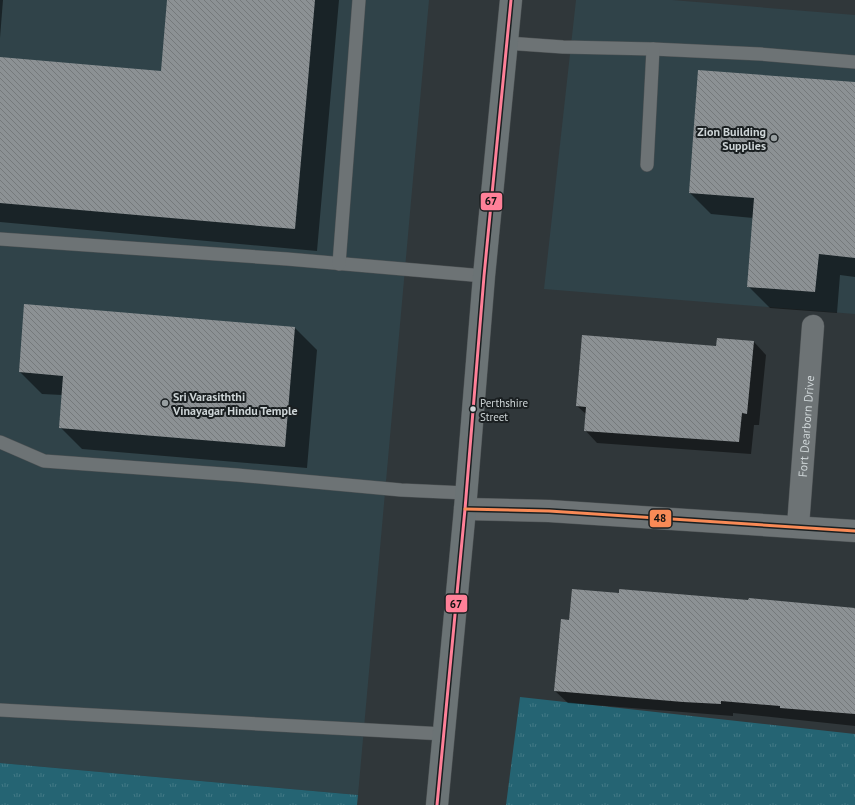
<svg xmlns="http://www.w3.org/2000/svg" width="855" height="805" viewBox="0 0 855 805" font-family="'PT Sans',sans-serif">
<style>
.built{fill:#304349}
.grass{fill:url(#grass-tufts)}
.shadow{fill:#0007}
.building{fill:url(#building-back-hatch)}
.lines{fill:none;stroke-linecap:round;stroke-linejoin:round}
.lane-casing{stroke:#4d5254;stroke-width:14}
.street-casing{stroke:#4d5254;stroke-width:23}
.secondary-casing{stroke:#4d5254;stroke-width:23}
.lane{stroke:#6d7375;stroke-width:13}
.street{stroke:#6d7375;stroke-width:22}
.secondary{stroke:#6b7375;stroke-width:22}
.bus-1-casing{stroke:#1a1f21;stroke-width:6}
.bus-2-casing{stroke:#1a1f21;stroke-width:6}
.bus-1{stroke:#ff8098;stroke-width:3}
.bus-2{stroke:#f98a56;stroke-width:3}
.poi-dot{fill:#979ea0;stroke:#1a1f21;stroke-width:1.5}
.bus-dot{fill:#ced5d7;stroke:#1a1f21;stroke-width:1.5}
.labels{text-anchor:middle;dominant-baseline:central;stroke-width:4;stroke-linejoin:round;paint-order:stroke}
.bus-label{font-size:11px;fill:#ced5d7;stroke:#1a1f21;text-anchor:start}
.poi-label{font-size:12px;font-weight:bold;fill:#ced5d7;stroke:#1a1f21;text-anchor:end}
.street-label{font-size:12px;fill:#ced5d7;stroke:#1a1f21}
.line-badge{stroke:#1a1f21;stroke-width:1.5}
.pale-badge-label{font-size:11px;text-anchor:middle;font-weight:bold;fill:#111}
</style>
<defs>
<pattern id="grass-tufts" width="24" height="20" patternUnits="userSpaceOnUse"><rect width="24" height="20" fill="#256473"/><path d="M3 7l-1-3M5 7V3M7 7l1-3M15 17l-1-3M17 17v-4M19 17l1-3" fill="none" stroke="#437986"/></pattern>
<pattern id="building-back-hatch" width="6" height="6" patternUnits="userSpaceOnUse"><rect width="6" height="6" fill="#8c9194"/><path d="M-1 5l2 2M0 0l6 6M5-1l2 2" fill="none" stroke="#75797b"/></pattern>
</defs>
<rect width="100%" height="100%" fill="#30373a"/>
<g class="built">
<path d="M0,0h429l-71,795 -358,-32z"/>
<path d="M576,0h96l183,15v299l-311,-25z"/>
</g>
<g class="grass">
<path d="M520,697l335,37v71h-349z"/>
<path d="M0,763l358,32 -1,10h-357z"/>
</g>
<g class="shadow">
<path d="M0,0h3l-3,38z"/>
<path d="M168,0h171l-22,251 -317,-29v-164l162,14z"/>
<path d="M855,83v194l-15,-2 -3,38 -67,-5 -22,-22 5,-68 -42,-4 -21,-21z"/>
<path d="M295,328l22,22 -10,118 -225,-19 -22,-22 2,-32 -20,-1 -22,-22z"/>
<path d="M754,342l12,13 -7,70h-5l-3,29 -154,-11 -12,-13 1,-16 -9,-8 140,-58z"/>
<path d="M855,609v117l-122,-13v3l-165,-13 -13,-12z"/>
</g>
<g class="building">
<path d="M167,0h148l-20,229 -295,-26v-146l161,14z"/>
<path d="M698,70l157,12v176l-36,-4 -4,38 -68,-5 7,-89 -65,-5z"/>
<path d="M24,304l271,23 -10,120 -226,-19 4,-52 -44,-4z"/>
<path d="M582,335l134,11 1,-8 37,3 -7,73 -5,-1 -3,29 -155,-11 2,-24 -10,-1z"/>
<path d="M572,589l47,4v-4l129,11 1,-2 106,10v106l-75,-6v-2l-59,-5v3l-38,-2 -129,-11 7,-72 8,1z"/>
</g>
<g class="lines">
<g class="lane-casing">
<g id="lane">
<path d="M506,43l57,4 90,2 107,5 95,8"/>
<path d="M647,165l6,-116"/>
<path d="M0,239l287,20 197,17"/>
<path d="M339,264l20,-264"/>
<path d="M0,442l44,19 193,14 164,15 65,3"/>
<path d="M0,710l444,24"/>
</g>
</g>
<g class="street-casing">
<g id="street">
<path d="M465,509l84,2 306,20"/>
<path id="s1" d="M798,526l15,-200"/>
</g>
</g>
<g class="secondary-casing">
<path id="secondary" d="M437,805l28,-296 19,-233 27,-276"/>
</g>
<use href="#lane" class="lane"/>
<use href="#street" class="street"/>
<use href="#secondary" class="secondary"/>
<g class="bus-1-casing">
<path id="bus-1" d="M437,805l28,-296 19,-233 27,-276"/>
</g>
<g class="bus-2-casing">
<path id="bus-2" d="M465,509l84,2 306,20"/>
</g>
<use href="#bus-1" class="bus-1"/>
<use href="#bus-2" class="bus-2"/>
</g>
<g class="poi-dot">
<circle cx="774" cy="138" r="4"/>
<circle cx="165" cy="403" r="4"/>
</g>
<circle class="bus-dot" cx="473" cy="409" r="3.5"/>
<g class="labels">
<g class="bus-label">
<text x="480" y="403">Perthshire<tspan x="480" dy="14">Street</tspan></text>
</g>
<g class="poi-label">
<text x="766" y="131">Zion Building<tspan x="766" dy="14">Supplies</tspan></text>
<text x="173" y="396" text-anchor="start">Sri Varasiththi<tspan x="173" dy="14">Vinayagar Hindu Temple</tspan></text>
</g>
<g class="street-label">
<text stroke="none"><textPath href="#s1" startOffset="100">Fort Dearborn Drive</textPath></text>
</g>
</g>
<g class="line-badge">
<rect x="480" y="192" width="23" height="19" rx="4" fill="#ff8098"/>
<rect x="649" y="509" width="23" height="19" rx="4" fill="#f98a56"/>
<rect x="445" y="594" width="23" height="19" rx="4" fill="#ff8098"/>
</g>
<g class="pale-badge-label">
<text x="491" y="205">67</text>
<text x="660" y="522">48</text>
<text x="456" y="608">67</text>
</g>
</svg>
